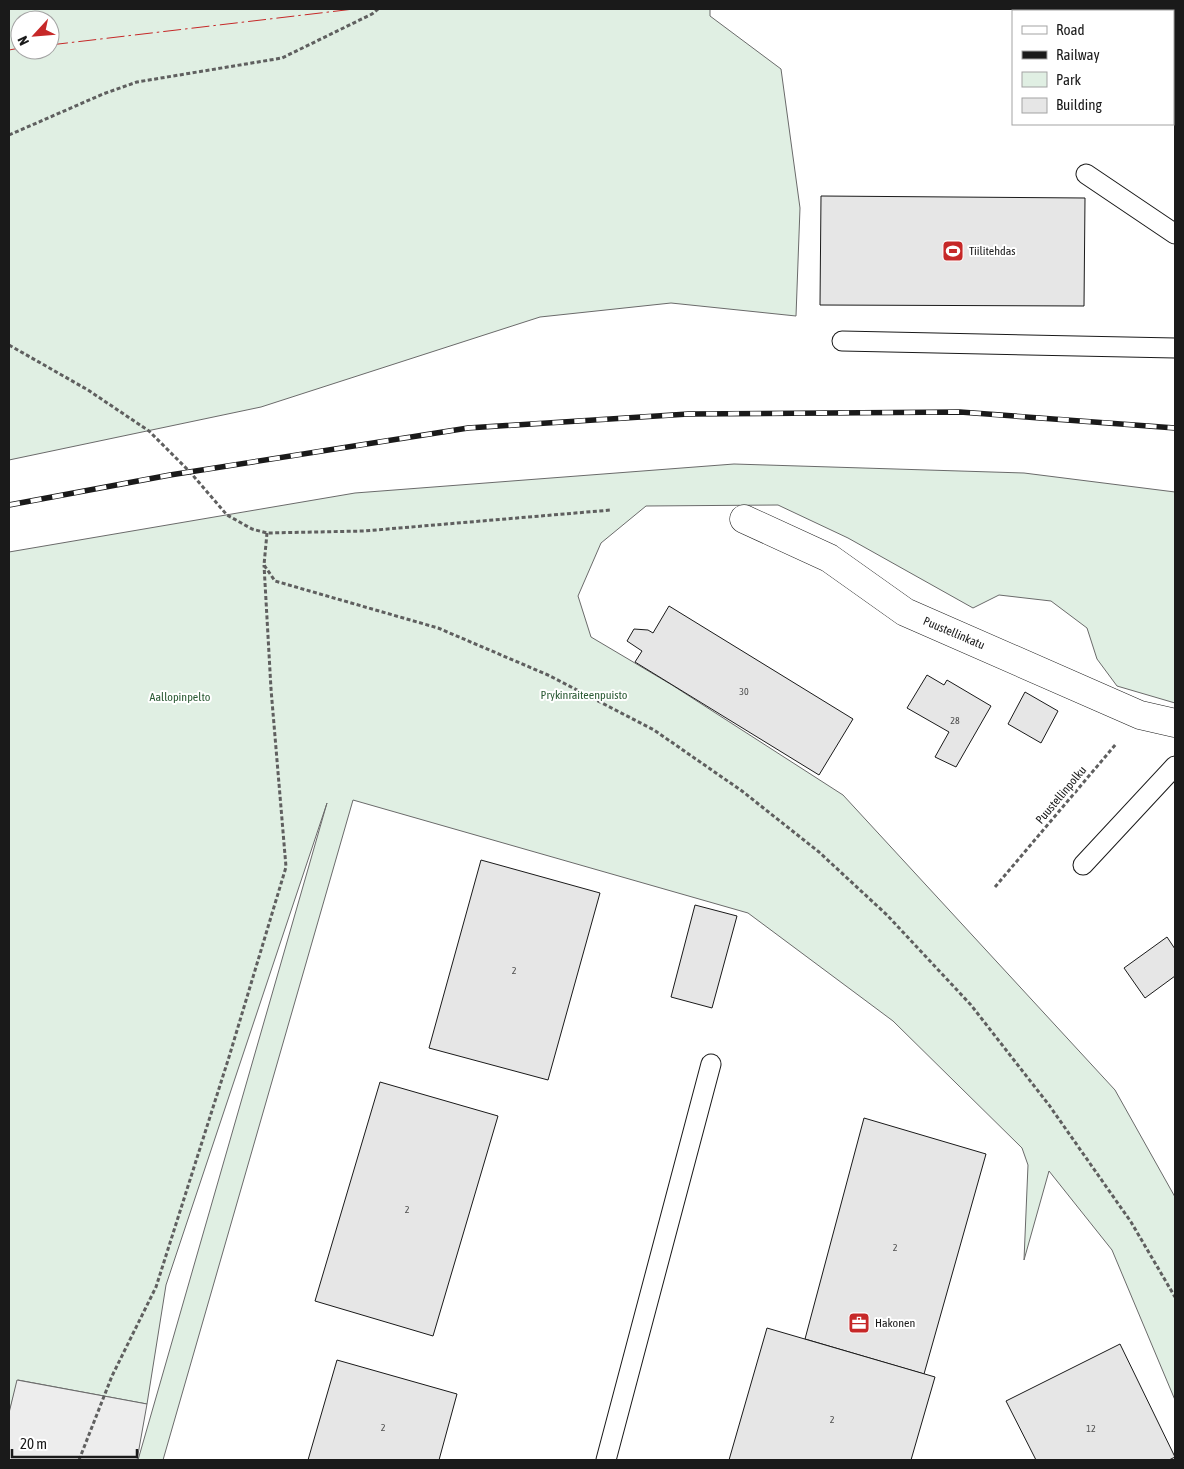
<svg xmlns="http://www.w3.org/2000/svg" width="1184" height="1469" viewBox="0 0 1184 1469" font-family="'Asap Condensed',sans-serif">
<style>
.green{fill:#e0efe3;stroke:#6a6a6a;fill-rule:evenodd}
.parking{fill:#ededed;stroke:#6a6a6a}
.building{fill:#e6e6e6;stroke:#1a1a1a}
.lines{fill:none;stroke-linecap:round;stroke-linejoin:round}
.service-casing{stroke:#1a1a1a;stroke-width:21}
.minor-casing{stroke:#1a1a1a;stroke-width:29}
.path{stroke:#5f5f5f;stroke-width:3;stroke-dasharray:4 2.5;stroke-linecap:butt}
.service{stroke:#fff;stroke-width:19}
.minor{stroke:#fff;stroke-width:28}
.rail-casing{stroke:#1a1a1a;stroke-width:5.5}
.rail{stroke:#fff;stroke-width:4;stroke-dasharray:11;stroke-linecap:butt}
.power{stroke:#c62828;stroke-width:1;stroke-dasharray:18 4 2.5 4;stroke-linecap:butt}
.labels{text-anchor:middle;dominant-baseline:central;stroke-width:4;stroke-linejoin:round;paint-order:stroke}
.number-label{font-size:10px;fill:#4d4d4d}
.poi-label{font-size:12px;fill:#1a1a1a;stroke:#fff;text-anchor:start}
.street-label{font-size:12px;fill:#1a1a1a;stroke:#fff}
.park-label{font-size:12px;fill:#2b5a34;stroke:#fff}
</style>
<rect width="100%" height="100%" fill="#fff"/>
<g class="green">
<path d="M9,9h701v7l71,53 19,139 -4,108 -125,-13 -131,14 -279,90 -252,53zM20,20h30v30h-30z"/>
<path d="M1159,9h16v97l-2,-2v-93h-14z"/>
<path d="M734,464l290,9 151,19v211l-58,-17 -20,-27 -10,-31 -36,-27 -52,-6 -26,13 -125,-70 -70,-33 -132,1 -45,37 -23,53 13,41 81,48 171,110 272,295 60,107v203l-63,-150 -63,-79 -25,89 4,-95 -6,-17 -129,-127 -145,-108 -395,-113 -190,660h-25l189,-657 -161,482 -19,119 -129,-24 -9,33v-861l346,-59z"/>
</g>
<path class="parking" d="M17,1380l130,24 -10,56h-128v-47z"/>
<g class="building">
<path d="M821,196l264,2 -1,108 -264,-1z"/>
<path d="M669,606l184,113 -34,56 -184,-113 7,-11 -15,-10 7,-12 14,1 5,3z"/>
<path d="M927,675l17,10 3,-5 44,26 -35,61 -21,-10 14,-25 -42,-24z"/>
<path d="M1025,692l33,19 -17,32 -33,-19z"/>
<path d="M481,860l119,33 -52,187 -119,-32z"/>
<path d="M695,905l42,11 -25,92 -41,-11z"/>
<path d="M1167,937l8,12v27l-30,22 -21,-30z"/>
<path d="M380,1082l118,34 -65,220 -118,-35z"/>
<path d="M864,1118l122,36 -62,220 -119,-35z"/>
<path d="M767,1328l168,49 -24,83h-182z"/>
<path d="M1120,1344l55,113 -6,3h-133l-30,-59z"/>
<path d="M337,1360l120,34 -18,66h-131z"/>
</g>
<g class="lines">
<g class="service-casing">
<g id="service">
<path d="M1086,174l89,60"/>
<path d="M842,341l333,7"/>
<path d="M1083,865l92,-99"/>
<path d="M606,1460l105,-396"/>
</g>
</g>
<g class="minor-casing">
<path id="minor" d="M744,519l85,39 76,54 235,103 35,8"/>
</g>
<g class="path">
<path d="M9,135l94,-41 34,-12 145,-24 90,-44 6,-5"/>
<path d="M9,345l79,45 61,41 41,41 37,43 25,14 15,4 97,-2 247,-21"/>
<path d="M267,533l-3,32 11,16 163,47 110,47 106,55 88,61 77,61 68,63 84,90 78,100 82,117 44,75"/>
<path d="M995,887l121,-143"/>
<path d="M79,1460l33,-84 44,-89 73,-230 57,-190 -15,-178 -7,-124"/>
</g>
<use href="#service" class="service"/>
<use href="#minor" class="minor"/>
<g class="rail-casing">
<path id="rail" d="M9,505l161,-30 298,-47 220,-14 272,-2 215,16"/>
</g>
<use href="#rail" class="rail"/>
<g class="power">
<path d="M50,45l304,-36"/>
<path d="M9,50l11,-2"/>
</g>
</g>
<defs>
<g id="stadium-square" transform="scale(1.125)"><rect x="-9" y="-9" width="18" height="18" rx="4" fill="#c62828" stroke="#fff"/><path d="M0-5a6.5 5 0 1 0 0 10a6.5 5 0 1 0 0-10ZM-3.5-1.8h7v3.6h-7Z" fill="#fff"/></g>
<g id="office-square" transform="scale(1.125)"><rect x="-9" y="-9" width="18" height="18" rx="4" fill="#c62828" stroke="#fff"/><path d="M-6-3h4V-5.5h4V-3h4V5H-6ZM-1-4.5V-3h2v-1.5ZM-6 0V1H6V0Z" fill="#fff"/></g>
</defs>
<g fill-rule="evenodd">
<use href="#stadium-square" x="953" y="251"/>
<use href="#office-square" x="859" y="1323"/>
</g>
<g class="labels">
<g class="number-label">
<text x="744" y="691">30</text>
<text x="955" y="720">28</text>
<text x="514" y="970">2</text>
<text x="407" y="1209">2</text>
<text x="895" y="1247">2</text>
<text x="832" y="1419">2</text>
<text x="383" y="1427">2</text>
<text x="1091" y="1428">12</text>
</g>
<g class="poi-label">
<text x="969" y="251">Tiilitehdas</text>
<text x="875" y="1323">Hakonen</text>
</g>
<g class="street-label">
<text transform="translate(954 633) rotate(23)">Puustellinkatu</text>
<text transform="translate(1061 795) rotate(-50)">Puustellinpolku</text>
</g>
<g class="park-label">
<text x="584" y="695">Prykinraiteenpuisto</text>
<text x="180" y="697">Aallopinpelto</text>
</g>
</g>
<rect width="1184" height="1469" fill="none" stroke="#1a1a1a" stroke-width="20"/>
<rect x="1012" y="10" width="162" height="115" fill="#ffffff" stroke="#a3a3a3"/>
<rect x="1022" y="26" width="25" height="8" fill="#ffffff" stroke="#a3a3a3"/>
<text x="1056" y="35" font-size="15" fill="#1a1a1a">Road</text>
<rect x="1022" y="51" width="25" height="8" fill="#1a1a1a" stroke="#a3a3a3"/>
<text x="1056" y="60" font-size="15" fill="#1a1a1a">Railway</text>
<rect x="1022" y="72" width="25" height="15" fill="#e0efe3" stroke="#a3a3a3"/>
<text x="1056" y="85" font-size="15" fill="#1a1a1a">Park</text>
<rect x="1022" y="98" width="25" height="15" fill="#e6e6e6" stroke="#a3a3a3"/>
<text x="1056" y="110" font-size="15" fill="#1a1a1a">Building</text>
<g transform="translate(35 35) rotate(244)"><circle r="24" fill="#ffffff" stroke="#a3a3a3"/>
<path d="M0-4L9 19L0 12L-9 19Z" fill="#c62828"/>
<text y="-8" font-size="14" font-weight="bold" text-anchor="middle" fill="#1a1a1a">N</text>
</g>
<path d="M12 1449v8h125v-8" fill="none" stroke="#1a1a1a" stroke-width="2.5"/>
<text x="20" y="1449" font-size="15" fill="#1a1a1a" stroke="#ffffff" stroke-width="4" paint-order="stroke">20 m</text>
</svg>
